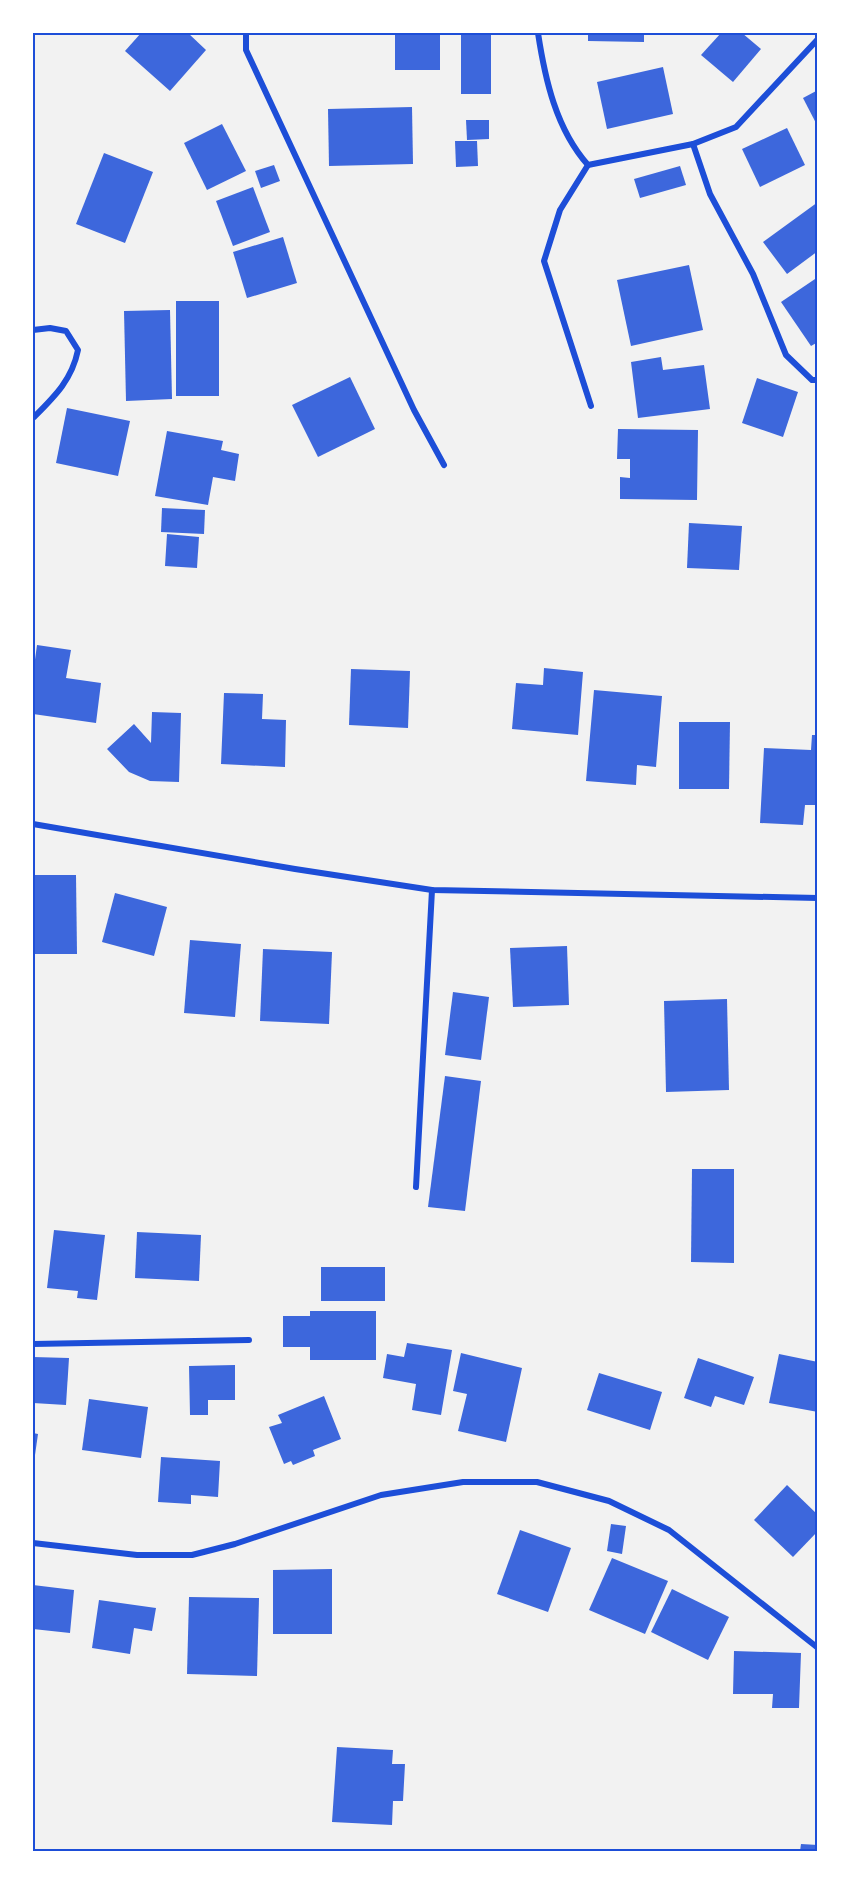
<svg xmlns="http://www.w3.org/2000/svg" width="851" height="1884" viewBox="0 0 851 1884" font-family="'Sofia Sans Condensed',sans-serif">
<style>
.building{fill:#3d67dc}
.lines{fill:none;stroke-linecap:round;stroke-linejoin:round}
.minor{stroke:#1d4ed8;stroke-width:6}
.neatline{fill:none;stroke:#1d4ed8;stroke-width:2}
</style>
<rect width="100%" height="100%" fill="#f2f2f2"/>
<g class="building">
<path d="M141,33h47l18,17 -36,41 -45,-40z"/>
<rect x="395" y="33" width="45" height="37"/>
<rect x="461" y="33" width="30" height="61"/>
<path d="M588,33h56v9l-56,-1z"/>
<path d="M721,33h21l19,16 -28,33 -32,-27z"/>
<path d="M663,67l10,47 -66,15 -10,-47z"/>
<path d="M818,90v37l-15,-29z"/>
<path d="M412,107l1,57 -84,2 -1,-57z"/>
<path d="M466,120h23v19l-22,1z"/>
<path d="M222,124l24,47 -39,19 -23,-47z"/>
<path d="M787,128l18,37 -45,22 -18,-38z"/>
<path d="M455,141h22l1,25 -22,1z"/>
<path d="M104,153l49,19 -28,71 -49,-19z"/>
<path d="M274,165l6,16 -19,7 -6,-17z"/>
<path d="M680,166l6,19 -46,13 -6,-19z"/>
<path d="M253,187l17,45 -37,14 -17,-45z"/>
<path d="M818,202v49l-31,23 -24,-32z"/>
<path d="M283,237l14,46 -50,15 -14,-46z"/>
<path d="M689,265l14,65 -72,16 -14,-66z"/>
<path d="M818,277v65l-7,4 -30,-44z"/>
<rect x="176" y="301" width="43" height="95"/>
<path d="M170,310l2,89 -46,2 -2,-90z"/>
<path d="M661,357l2,13 41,-5 6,44 -72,9 -7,-56z"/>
<path d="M350,377l25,52 -57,28 -26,-52z"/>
<path d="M757,378l41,14 -15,45 -41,-14z"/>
<path d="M67,408l63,13 -12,55 -62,-13z"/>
<path d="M618,429l80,1 -1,70 -77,-1v-22l10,1v-19h-13z"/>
<path d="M167,431l56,10 -2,9 18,4 -4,27 -22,-4 -5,28 -53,-9z"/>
<path d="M162,508l43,2 -1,24 -43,-2z"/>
<path d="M689,523l53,3 -3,44 -52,-2z"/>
<path d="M167,534l32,3 -2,31 -32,-2z"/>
<path d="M37,645l34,5 -5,28 35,5 -5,40 -63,-9v-40z"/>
<path d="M544,668l39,4 -5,63 -66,-6 4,-46 27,2z"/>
<path d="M351,669l59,2 -2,57 -59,-3z"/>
<path d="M594,690l68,6 -6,71 -19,-2 -1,20 -50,-4z"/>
<path d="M224,693l39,1 -1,25 24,1 -1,47 -64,-3z"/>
<path d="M152,712l29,1 -2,69 -29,-1 -21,-9 -22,-23 27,-25 17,19z"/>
<path d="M679,722h51l-1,67h-50z"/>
<path d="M812,735h6v70h-13l-2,20 -43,-2 4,-75 47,2z"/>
<path d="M33,875h43l1,79h-44z"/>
<path d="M115,893l52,14 -13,49 -52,-14z"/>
<path d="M190,940l51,4 -6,73 -51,-4z"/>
<path d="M567,946l2,59 -56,2 -3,-59z"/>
<path d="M263,949l69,3 -3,72 -69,-3z"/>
<path d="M453,992l36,5 -8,63 -36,-5z"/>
<path d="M727,999l2,91 -63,2 -2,-91z"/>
<path d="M445,1076l36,5 -16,130 -37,-4z"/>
<path d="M692,1169h42v94l-43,-1z"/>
<path d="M54,1230l51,5 -8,65 -20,-2 1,-7 -31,-3z"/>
<path d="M137,1232l64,3 -2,46 -64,-3z"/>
<rect x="321" y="1267" width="64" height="34"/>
<path d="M310,1311h66v49h-66v-13h-27v-31h27z"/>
<path d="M407,1343l45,7 -11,65 -29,-5 4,-26 -33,-6 4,-24 17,3z"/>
<path d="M461,1353l61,15 -16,74 -48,-11 9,-37 -14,-3z"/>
<path d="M779,1354l39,8v50l-49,-9z"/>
<path d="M33,1357l36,1 -3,47 -33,-2z"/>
<path d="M698,1358l56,19 -10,28 -29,-9 -4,11 -27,-9z"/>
<path d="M235,1365v35h-27v15h-18l-1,-49z"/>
<path d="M599,1373l63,19 -12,38 -63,-20z"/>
<path d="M324,1396l17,43 -28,11 2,6 -22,9 -2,-4 -7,3 -15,-37 13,-4 -4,-8z"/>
<path d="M89,1399l59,8 -7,51 -59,-8z"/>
<path d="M33,1433l5,1 -4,28h-1z"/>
<path d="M161,1457l59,4 -2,36 -27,-2v9l-33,-2z"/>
<path d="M787,1485l31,30v16l-25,26 -39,-37z"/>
<path d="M611,1524l15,2 -4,28 -15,-3z"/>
<path d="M520,1530l51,18 -23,64 -51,-18z"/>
<path d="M612,1558l56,23 -23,53 -56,-24z"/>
<path d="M332,1569v65h-59v-64z"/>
<path d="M33,1585l41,5 -4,43 -37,-4z"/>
<path d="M672,1589l57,28 -21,43 -57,-28z"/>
<path d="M189,1597l70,1 -2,78 -70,-2z"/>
<path d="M99,1600l57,8 -4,23 -18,-3 -4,26 -38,-6z"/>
<path d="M734,1651l67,2 -2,55h-27l1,-14h-40z"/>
<path d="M337,1747l56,3 -1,14h13l-2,37h-10l-1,24 -60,-3z"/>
<path d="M801,1844l17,1v6h-18z"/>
</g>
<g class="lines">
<g class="minor">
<path d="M246,33v17l168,360 30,55"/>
<path d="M538,33c7,46 18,96 50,132l105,-21 43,-17 82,-88"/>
<path d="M693,144l17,50 43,80 33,81 26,25h6"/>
<path d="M588,165l-28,45 -16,51 47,145"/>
<path d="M33,330l17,-2 16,3 12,19c-6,30 -24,47 -45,68"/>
<path d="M33,824l262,45 137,21 386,8"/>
<path d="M416,1187l16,-297"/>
<path d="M33,1344l216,-4"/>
<path d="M33,1543l104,12h55l43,-11 146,-49 82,-13h74l72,19 60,29 149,118"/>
</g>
</g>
<rect width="851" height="1884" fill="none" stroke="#ffffff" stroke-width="69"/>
<rect x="34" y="34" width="782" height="1816" class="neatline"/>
</svg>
